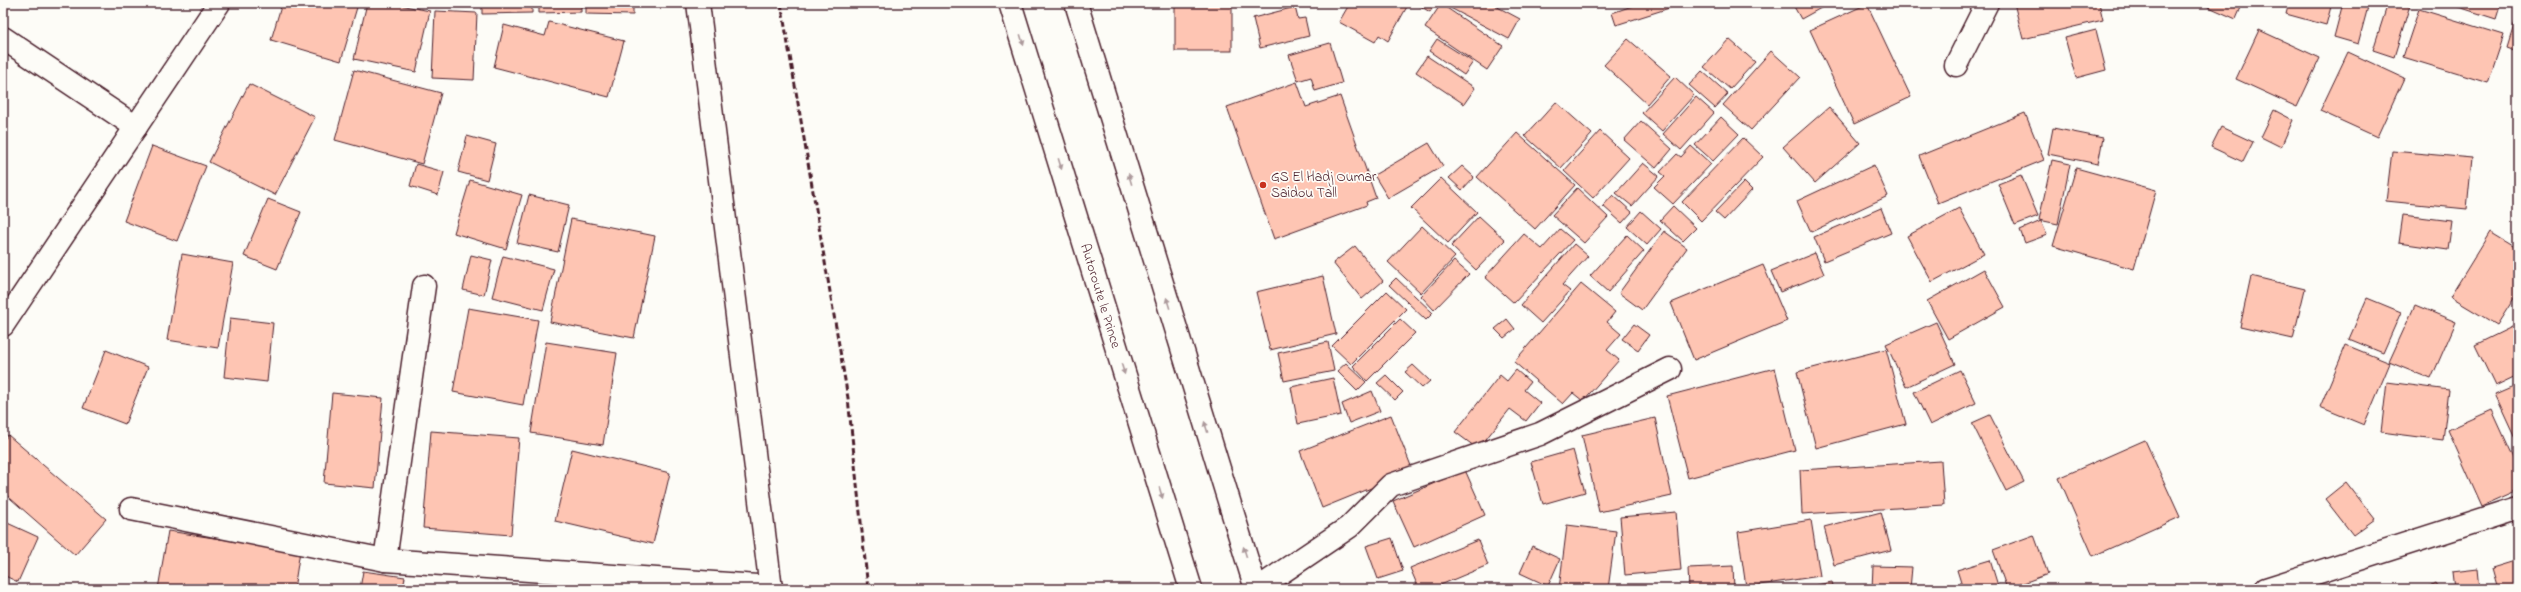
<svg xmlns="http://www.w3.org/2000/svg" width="2521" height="592" viewBox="0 0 2521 592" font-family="'Indie Flower',sans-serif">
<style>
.building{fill:#fec5b3;stroke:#4a1f2b}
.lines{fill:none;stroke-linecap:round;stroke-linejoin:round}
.service-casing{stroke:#4a1f2b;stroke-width:25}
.minor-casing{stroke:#4a1f2b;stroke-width:25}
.primary-casing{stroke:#4a1f2b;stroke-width:25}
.service{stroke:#fdfcf7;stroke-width:22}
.minor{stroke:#fdfcf7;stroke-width:22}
.primary{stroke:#fdfcf7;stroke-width:22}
.rail{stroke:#4a1f2b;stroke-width:3;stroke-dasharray:6 3;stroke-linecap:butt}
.oneway{fill:#ac999b}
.poi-dot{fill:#c8321e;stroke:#fdfcf7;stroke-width:1.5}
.labels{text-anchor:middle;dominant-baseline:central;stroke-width:3.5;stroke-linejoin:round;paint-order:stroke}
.poi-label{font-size:14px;fill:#4a1f2b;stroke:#fdfcf7;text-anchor:start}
.street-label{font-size:14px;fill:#4a1f2b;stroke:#fdfcf7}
</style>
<rect width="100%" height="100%" fill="#fdfcf7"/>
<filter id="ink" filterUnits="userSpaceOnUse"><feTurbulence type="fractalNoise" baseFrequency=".025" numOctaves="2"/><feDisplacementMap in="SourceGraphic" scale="8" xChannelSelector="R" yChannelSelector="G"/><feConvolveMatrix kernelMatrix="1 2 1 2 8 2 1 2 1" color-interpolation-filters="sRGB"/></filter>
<g filter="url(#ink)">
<g class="building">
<path d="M282,3l76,1 -17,57 -70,-21z"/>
<path d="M367,3h23l40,8 -14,61 -62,-13z"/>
<path d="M482,3h50v10l-50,1z"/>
<path d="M539,3h42v9l-42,1z"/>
<path d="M586,3h47v12l-47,-1z"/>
<rect x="1175" y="3" width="57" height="48"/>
<path d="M1350,3h59l-21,38 -9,-6 -4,7 -36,-20z"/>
<path d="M1415,3h20l-5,9z"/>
<path d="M1441,3h49l30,16 -11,20z"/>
<path d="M1631,3h54l-69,22 -4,-12 20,-7z"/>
<path d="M1792,3h38l-29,16z"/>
<path d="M2014,3h85l4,17 -80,19z"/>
<path d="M2200,3h43l-7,16z"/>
<path d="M2289,3h43l-6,22 -40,-11z"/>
<path d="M2343,3h26l-11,41 -24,-7z"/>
<path d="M2388,3l22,2 -16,52 -21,-7z"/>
<path d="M2446,3h55l-5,16z"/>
<path d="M1441,4l62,42 -16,24 -62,-42z"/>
<path d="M1867,4l44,93 -57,27 -44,-94z"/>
<path d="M1295,7l3,12 7,-1 4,18 -49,12 -7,-30z"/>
<path d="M2419,9l85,26 -16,48 -85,-26z"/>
<path d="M435,11l42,2 -3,67 -42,-2z"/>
<path d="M2518,12v40l-11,-4z"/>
<path d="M549,22l75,19 -15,56 -115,-30 10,-42 41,11z"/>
<path d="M2096,30l10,40 -30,8 -11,-40z"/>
<path d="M2259,30l61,28 -23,49 -61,-28z"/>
<path d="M1437,39l36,23 -9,13 -35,-24z"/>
<path d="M1628,39l43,37 -24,28 -43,-39z"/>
<path d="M1729,39l26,23 -25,27 -26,-22z"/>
<path d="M1330,43l12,40 -27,8 -4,-14 -13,4 -9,-26z"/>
<path d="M1771,51l29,26 -49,53 -28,-25z"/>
<path d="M2348,52l56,26 -27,59 -57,-26z"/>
<path d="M1427,56l48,32 -11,16 -48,-32z"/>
<path d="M354,70l87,23 -19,71 -87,-24z"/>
<path d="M1702,71l26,23 -13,14 -26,-23z"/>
<path d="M1675,77l19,18 -32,36 -20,-18z"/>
<path d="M1297,82l9,25 34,-11 36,102 -10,4 1,3 -93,34 -47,-132z"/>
<path d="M249,84l66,33 -40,78 -66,-33z"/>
<path d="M1696,97l18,16 -33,37 -18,-16z"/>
<path d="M1556,102l36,32 -31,34 -36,-32z"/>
<path d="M1829,107l31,36 -45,40 -32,-36z"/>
<path d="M2274,110l19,10 -12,27 -20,-10z"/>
<path d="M2025,113l19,47 -106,43 -19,-47z"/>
<path d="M1721,117l18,17 -26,27 -18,-16z"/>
<path d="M1641,121l31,28 -16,19 -32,-28z"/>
<path d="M2221,127l32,15 -10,20 -32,-15z"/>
<path d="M2053,128l50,10 -5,26 -50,-10z"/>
<path d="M1600,131l29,27 -36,40 -29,-27z"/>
<path d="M1517,133l58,52 -40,44 -58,-52z"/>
<path d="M467,136l29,8 -9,36 -29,-8z"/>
<path d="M1743,138l20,19 -62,64 -19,-19z"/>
<path d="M1429,143l14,23 -55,32 -14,-23z"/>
<path d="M152,146l54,20 -29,75 -53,-20z"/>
<path d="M1691,146l20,18 -38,40 -19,-17 11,-11 -5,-4 17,-18 4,3z"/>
<path d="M2392,151l80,7 -5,51 -81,-8z"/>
<path d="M2052,160l18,4 -12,60 -19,-4z"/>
<path d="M1643,163l16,13 -27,30 -16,-13z"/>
<path d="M416,164l28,8 -6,23 -28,-9z"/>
<path d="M1874,165l14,31 -77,36 -14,-31z"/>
<path d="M1462,166l12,11 -12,13 -13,-12z"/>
<path d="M2076,168l80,22 -22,79 -81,-23z"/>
<path d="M2021,175l17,41 -23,9 -17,-41z"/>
<path d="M1441,178l36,34 -29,31 -37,-35z"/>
<path d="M470,180l52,15 -16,54 -52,-16z"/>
<path d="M1744,182l8,8 -28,30 -9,-8z"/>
<path d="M1577,188l31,29 -24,26 -32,-28z"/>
<path d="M529,195l40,10 -11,47 -41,-9z"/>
<path d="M1613,195l19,17 -10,11 -19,-17z"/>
<path d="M268,199l33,13 -24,57 -33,-13z"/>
<path d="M1673,206l23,22 -13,13 -23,-21z"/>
<path d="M1881,208l10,25 -67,28 -10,-24z"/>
<path d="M1959,208l25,46 -52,28 -25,-46z"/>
<path d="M1641,211l20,18 -14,16 -20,-18z"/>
<path d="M2403,215l49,6 -4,29 -49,-7z"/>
<path d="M1479,216l26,24 -29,30 -25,-24z"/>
<path d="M571,219l84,17 -21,102 -84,-16z"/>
<path d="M2041,221l6,14 -22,8 -5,-13z"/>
<path d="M1422,226l33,31 -34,36 -33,-31z"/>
<path d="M1560,229l13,11 -59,63 -29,-26 39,-43 18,15z"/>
<path d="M1664,231l23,17 -45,62 -23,-17z"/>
<path d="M2490,232l28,17v43l-21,33 -47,-28z"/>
<path d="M1627,235l17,16 -36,41 -18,-16z"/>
<path d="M1574,244l14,12 -26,29 8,6 -29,32 -20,-18z"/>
<path d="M1355,246l28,35 -21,18 -29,-36z"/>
<path d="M1815,253l9,21 -44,18 -9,-21z"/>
<path d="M182,254l51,9 -15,85 -51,-8z"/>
<path d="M471,255l21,5 -8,35 -21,-5z"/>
<path d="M503,256l51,13 -11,41 -51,-13z"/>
<path d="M1454,261l15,13 -35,36 -13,-14z"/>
<path d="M1763,265l24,56 -93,39 -23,-57z"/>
<path d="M1984,269l21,38 -57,32 -21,-38z"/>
<path d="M1323,276l13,58 -66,16 -14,-58z"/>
<path d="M2251,276l54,13 -12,50 -53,-12z"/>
<path d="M1396,278l37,35 -7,7 -37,-35z"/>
<path d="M1581,284l34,28 -8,10 14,12 -14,16 12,10 -36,41 -10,-8 -10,11 -49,-42z"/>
<path d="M1387,291l19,18 -55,55 -19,-18z"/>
<path d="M2367,298l34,14 -18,41 -34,-14z"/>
<path d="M2415,305l41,17 -25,57 -42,-17z"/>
<path d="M468,308l70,12 -15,85 -70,-13z"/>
<path d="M230,318l43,5 -6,59 -43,-5z"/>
<path d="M1400,319l15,14 -48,48 -14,-15z"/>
<path d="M1507,319l8,10 -11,9 -9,-9z"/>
<path d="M1936,322l19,42 -49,23 -20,-43z"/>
<path d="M1634,324l15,11 -11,15 -16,-11z"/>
<path d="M2514,326l4,9v40l-23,11 -20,-41z"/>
<path d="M546,342l71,11 -14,92 -72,-12z"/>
<path d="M1328,342l6,29 -50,10 -6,-28z"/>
<path d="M2346,345l44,18 -26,62 -44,-18z"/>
<path d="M1886,349l20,75 -90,24 -19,-76z"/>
<path d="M106,350l42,17 -23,57 -42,-16z"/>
<path d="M1346,363l20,19 -9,9 -20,-20z"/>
<path d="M1413,365l17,16 -8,7 -17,-16z"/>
<path d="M1775,368l20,82 -107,28 -21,-82z"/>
<path d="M1516,370l14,12 -6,8 16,13 -14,18 -16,-12 -32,40 -23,-17 45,-57 7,6z"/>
<path d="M1960,370l16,33 -46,22 -16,-33z"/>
<path d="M1386,375l17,17 -8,8 -18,-17z"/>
<path d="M1333,378l8,37 -43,9 -7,-37z"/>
<path d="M2387,382l62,8 -6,50 -62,-8z"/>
<path d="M2518,384v60l-23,-50z"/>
<path d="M1372,391l8,20 -31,12 -7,-19z"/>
<path d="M332,393l51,5 -8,90 -51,-5z"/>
<path d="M2492,410l26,57v23l-36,16 -34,-76z"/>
<path d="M1391,415l22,56 -91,37 -22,-57z"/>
<path d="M1990,415l34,67 -18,9 -34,-68z"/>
<path d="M1655,418l17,78 -73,16 -17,-77z"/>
<path d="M431,431l88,7 -8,97 -88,-7z"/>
<path d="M8,435l98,84 -31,36 -72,-63v-51z"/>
<path d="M2145,440l35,77 -87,39 -34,-78z"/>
<path d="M572,449l98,24 -17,71 -98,-23z"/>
<path d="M1573,450l12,42 -42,12 -12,-42z"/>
<path d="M1941,461l3,44 -142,9 -2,-44z"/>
<path d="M1465,470l20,45 -71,32 -21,-46z"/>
<path d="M2346,482l29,37 -22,16 -28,-36z"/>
<path d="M1676,512l5,58 -56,5 -5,-58z"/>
<path d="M1881,512l10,38 -57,15 -10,-38z"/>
<path d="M1811,520l9,56 -74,11 -8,-55z"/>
<path d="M3,521l35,16 -20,45 -15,-7z"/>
<path d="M1567,525l49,6 -8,58h-49z"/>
<path d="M168,531l132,20 -6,38h-136z"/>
<path d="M2034,535l14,39 -41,15 -14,-39z"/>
<path d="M1392,538l11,33 -25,8 -12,-33z"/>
<path d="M1478,540l10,25 -57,24h-12l-9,-21z"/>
<path d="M1532,546l28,13 -12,27 -28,-13z"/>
<path d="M1990,560l9,29h-36l-6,-19z"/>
<path d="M2518,560v29h-20l-6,-21z"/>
<path d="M1733,566l1,23h-45l-1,-21z"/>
<path d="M1873,566l39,1 -2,22h-38z"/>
<path d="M2478,569l2,20h-26l-2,-17z"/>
<path d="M363,571l42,6 -2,12h-43z"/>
<path d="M1832,582l2,7h-17v-4z"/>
<path d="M2435,583l4,6h-15z"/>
</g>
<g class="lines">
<g class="service-casing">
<g id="service">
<path d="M1956,65l31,-62"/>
<path d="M1257,589l92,-62 42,-42 149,-51 130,-65"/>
</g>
</g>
<g class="minor-casing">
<g id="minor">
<path d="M698,3l73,586"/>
<path d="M3,38l133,89"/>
<path d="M3,325l216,-322"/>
<path d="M131,509l254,51 386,27"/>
<path d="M385,560l39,-274"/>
<path d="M2266,589l252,-81"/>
</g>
</g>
<g class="primary-casing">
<g id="primary">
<path d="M1010,3l181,586"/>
<path d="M1076,3l180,586"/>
</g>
</g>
<use href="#service" class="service"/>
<use href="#minor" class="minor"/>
<use href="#primary" class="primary"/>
<path class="rail" d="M781,3l67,395 20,191"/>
</g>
<defs><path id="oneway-solid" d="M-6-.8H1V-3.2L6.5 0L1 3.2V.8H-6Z"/></defs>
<g class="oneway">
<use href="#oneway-solid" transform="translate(1022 40) rotate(73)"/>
<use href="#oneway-solid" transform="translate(1060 164) rotate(73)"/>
<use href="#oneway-solid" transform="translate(1130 179) rotate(-107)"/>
<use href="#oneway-solid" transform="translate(1168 303) rotate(-107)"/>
<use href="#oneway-solid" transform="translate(1123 369) rotate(73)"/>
<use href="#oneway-solid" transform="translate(1206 427) rotate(-107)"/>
<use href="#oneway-solid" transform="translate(1161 493) rotate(73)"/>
<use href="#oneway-solid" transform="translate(1245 552) rotate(-107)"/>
</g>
</g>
<circle class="poi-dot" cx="1263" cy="185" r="4"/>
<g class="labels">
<g class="poi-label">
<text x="1271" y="177">GS El Hadj Oumar<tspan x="1271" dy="16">Saidou Tall</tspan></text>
</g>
<g class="street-label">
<text transform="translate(1100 296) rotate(73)">Autoroute le Prince</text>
</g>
</g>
<rect width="2521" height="592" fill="none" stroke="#fdfcf7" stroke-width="16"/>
<rect x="8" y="8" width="2505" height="576" fill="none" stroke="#4a1f2b" stroke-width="1.5" filter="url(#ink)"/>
</svg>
